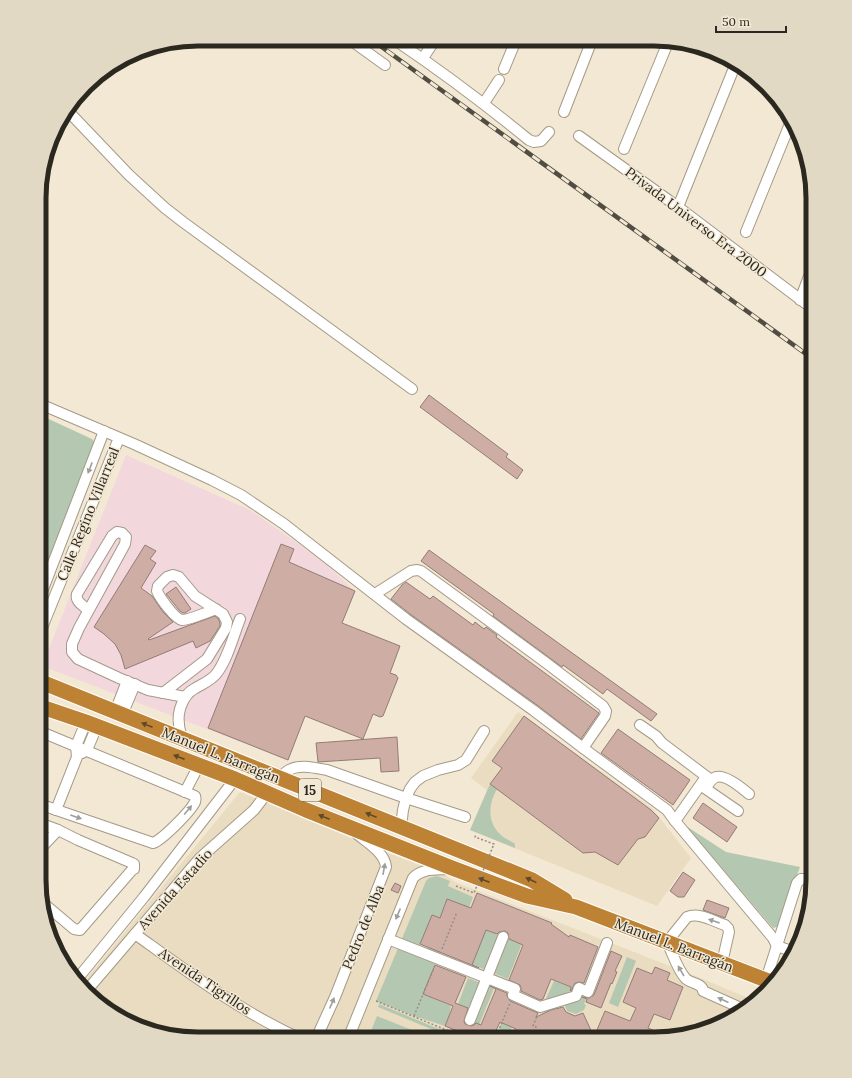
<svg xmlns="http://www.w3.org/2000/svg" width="852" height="1078" viewBox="0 0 852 1078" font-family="Lora,serif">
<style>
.commercial{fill:#f2d8dd}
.built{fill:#eadcc0}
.green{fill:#b4c8b1;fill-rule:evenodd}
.building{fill:#ceada4;stroke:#937c76}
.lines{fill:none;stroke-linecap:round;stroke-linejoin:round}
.minor-casing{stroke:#a49a87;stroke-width:12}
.highway-casing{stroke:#fff;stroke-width:17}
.path{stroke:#968f80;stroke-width:1.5;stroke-dasharray:2 2;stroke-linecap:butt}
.minor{stroke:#fff;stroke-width:10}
.highway{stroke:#bd8234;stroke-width:15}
.rail-casing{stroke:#524d43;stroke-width:4.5}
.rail{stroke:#f2e8d3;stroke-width:3;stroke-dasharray:9;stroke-linecap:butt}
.path-bridge{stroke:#968f80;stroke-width:1.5;stroke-dasharray:2 2;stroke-linecap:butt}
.oneway{fill:#a09e9b}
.oneway2{fill:#5e4827}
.labels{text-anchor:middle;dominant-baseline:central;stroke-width:3;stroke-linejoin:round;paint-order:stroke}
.shield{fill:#f2e8d3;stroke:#676256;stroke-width:1}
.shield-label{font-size:13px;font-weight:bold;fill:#2b2820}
.street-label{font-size:14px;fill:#2b2820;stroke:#f2e8d3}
.rim{fill:none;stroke:#2b2820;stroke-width:5}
</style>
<rect width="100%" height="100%" fill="#f2e8d3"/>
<path class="commercial" d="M126,455l124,55 70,49 35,32 -67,169 -246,-94z"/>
<g class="built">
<path d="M518,712l134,96 39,50 -34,48 -187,-76 17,-40 -16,-12z"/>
<path d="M240,792l125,52 80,31 10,7 243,95 55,23 -20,18 -69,21h-477l-40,-9 -37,-18 -27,-29z"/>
</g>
<g class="green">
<path d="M40,415l52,24 3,4 -55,142z"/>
<path d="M490,784l7,5c-9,15 -10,34 4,46 4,4 9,5 14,9v4l-45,-18z"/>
<path d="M686,826l40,26 74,15 -23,60 -4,1z"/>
<path d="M437,876l13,5 -2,5 25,11 -4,11 -22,-9 -3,8 13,5 -34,82 28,12 -2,11 -4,9 -31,-10 -38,-15 50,-120 3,-3zM432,915l8,3 -15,36 -8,-3z"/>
<path d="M485,930l29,11h9l-15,38 -37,-15z"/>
<path d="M627,957l9,4 -18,46 -9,-4z"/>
<path d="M468,978l26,10 -16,40 -6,-2 2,-4 -9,-3 4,-10 -11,-5z"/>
<path d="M554,981l16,6 -1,6 17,6 -2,5 2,1 -2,5 -8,4 -9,-3 -3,-7 -19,8 -1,-9z"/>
<path d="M513,995l3,2 -11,27 7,3 -3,6 -10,-4z"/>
<path d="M379,1004l84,35h-19l1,-4 -67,-28z"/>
<path d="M377,1016l35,14 -2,9h-47l4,-9 4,1z"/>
</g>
<g class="building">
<path d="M429,395l79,59 -2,3 17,13 -6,9 -97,-72z"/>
<path d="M281,544l13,5 -5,13 66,29 -13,32 58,23 -10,27 6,2 2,3 -15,38 -3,1 -7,-3 -10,25 -58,-23 -17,44 -80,-32z"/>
<path d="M145,545l11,6 -6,8 6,4 -15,25 11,8 11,16 10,10 -25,17 1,1 66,-24 3,2 2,5v3l-10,15 -14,7 -3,-7 -68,28 -4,-14 -6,-11 -11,-10 -10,-7z"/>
<path d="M429,550l228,164 -6,7 -44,-32 -4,5 -40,-29 -1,2 -69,-51 1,-2 -73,-53z"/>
<path d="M406,582l24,17 3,-3 40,29 2,-3 9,7 2,-2 11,8 -1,2 103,76 -18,26 -44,-34 -127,-91 -19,-15 11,-14z"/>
<path d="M176,587l15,22 -6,4h-2l-3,-2 -14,-17z"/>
<path d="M524,716l127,94 8,8 -14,19 -7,2 -20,26 -23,-13 -12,1 -93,-69 12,-16 -10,-7z"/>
<path d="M618,729l72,51 -17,25 -72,-52z"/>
<path d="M397,737l2,34 -18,1 -1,-14 -62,4 -2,-19z"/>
<path d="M703,803l34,24 -10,15 -34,-24z"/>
<path d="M683,872l12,8 -11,17h-6l-8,-6z"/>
<path d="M395,883l6,3 -3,7 -7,-3z"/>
<path d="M477,893l75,30 -1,1 18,13 1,-2 28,12 -14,36 -5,-1 -4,1 -4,8h-1l1,-4 -20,-8 -8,20 -3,1 -19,-9v-3l-1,-3 -11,-5 14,-35 -14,-6 -1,-6 -3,-2 -6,1 -2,2 -11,-4 -14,35 7,3 -59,-24 12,-29 8,3 7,-19 24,9z"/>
<path d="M707,900l22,8 -4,10 -22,-8z"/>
<path d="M611,951l11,5 -7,15 2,1 -5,12 -1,-1 -10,25 -15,-6 1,-3 -5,-2 7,1 5,-3z"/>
<path d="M435,965l31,12 -11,26 13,5 -4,13 1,3 6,2 3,-1 2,-2 5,2 15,-36 -6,-3 17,7v3l3,5 28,12 -2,4 15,-7 12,-3 3,5 9,4 8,-3 11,24 11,-26 25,10 6,-13 -13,-6 14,-34 15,6 3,-7 15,6 -3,7 16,7 -13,33 -16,-6 -6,14 22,9 -6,2h-152l4,-10 -16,-7 -8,17h-14l-33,-13 8,-20 -30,-12z"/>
</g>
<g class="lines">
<g class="minor-casing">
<g id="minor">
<path d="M349,39l36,26"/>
<path d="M395,40c46,31 90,64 134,100l5,2 7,-1 8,-9"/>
<path d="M423,58l12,-18"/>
<path d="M504,69l12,-29"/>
<path d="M484,103l15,-23"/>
<path d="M67,110l62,65 36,33 18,14 229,167"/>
<path d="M564,112l28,-72"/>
<path d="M579,136l99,71 135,102"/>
<path d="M624,149l45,-109"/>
<path d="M678,207l58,-144"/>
<path d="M746,232l46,-113"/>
<path d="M800,300l13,-34"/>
<path d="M40,404l94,40 78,36 29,15 43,29 122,95 127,91 50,38 84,62 8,11 98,117 4,8"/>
<path d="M375,594l36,-23 6,-1 4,1 124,91 58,44 3,5 -1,5 -22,32"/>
<path d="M40,597l64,-166"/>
<path d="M88,610c-5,-5 -13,-8 -11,-16l35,-58 5,-4 5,1 4,4 -1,7 -46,84 -7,16v8l6,7 41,19 29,12 37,7"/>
<path d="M39,635l80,-197"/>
<path d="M163,693l44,-34 19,-31 1,-6 -4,-8 -28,-18 -16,-19 -6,-2 -6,2 -9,9 -1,5c3,7 18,28 25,29 7,0 26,-8 34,-11"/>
<path d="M115,712l12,-31"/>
<path d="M122,715l13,-31"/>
<path d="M640,725l16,11 6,7 49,37"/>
<path d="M182,739c-1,-5 -3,-10 -3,-15 -2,-12 4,-29 15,-35 8,-5 17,-8 23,-16 11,-15 16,-36 23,-54"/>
<path d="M82,753l5,-3 10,-24"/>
<path d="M279,778c3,-2 6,-6 10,-8 11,-6 26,-2 38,0l79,28 -3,12 -2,17"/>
<path d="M185,792l14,-27"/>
<path d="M39,804l114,39c9,-3 37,-31 42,-41 1,-3 1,-3 0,-6l-156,-65"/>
<path d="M56,810l21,-53 -1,-11 10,-24"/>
<path d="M738,811l-32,-22c2,-5 5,-10 10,-12 9,-3 26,11 33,17"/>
<path d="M465,817l-59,-19 4,-9 5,-7 8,-6 15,-6 20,-5 8,-5 18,-29"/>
<path d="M675,821l31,-44"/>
<path d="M39,823l19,7 20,10 54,23 2,1v5l-2,1 -52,60 -6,-1 -32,-27"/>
<path d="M39,850l19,-20"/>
<path d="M135,934c53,38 106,78 166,105"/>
<path d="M388,939l127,50 -2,6 27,12 36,-11 3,-8 9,4 19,-49"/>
<path d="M777,946l17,6"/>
<path d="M722,963l7,-31 -1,-4 -3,-3c-12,-4 -26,-13 -38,-8l-20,25c6,12 10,27 19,37 6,5 16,4 17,12l40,18"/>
<path d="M78,978l66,-81 91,-118"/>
<path d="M766,980l31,-97 4,-4h6l6,3"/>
<path d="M88,989l112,-131 54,-48 13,-17"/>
<path d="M470,1020l33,-83"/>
<path d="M316,1039l19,-42 51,-130c-1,-14 -18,-24 -29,-33"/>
<path d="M348,1039l65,-161c9,-10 23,-8 35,-9"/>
</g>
</g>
<g class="highway-casing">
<g id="highway">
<path d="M39,681l476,192 17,7 33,20"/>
<path d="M39,706l47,16 149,57 71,31 146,58 75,28 49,11 195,75"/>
</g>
</g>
<g class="path">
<path d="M442,949l15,-37"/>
<path d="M376,1001l92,38"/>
<path d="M414,1016l20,-48"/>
<path d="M443,1029l9,10"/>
<path d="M495,1039l15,-36"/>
<path d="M531,1039l5,-12 -3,-1 4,-10"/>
</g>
<use href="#minor" class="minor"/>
<use href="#highway" class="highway"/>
<g class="rail-casing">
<path id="rail" d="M372,40l441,319"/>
</g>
<use href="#rail" class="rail"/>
<path class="path-bridge" d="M456,886l18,7 20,-49 -19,-7 1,-2"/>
</g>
<defs><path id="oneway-solid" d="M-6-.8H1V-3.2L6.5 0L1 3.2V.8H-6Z"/></defs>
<g class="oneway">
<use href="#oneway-solid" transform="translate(90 468) rotate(111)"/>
<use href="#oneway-solid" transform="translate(188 810) rotate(-50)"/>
<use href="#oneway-solid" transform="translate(76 817) rotate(19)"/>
<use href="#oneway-solid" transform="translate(384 869) rotate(-80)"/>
<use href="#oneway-solid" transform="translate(398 914) rotate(113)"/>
<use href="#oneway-solid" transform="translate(714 921) rotate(-161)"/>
<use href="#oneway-solid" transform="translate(681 971) rotate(-120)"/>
<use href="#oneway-solid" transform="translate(723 1000) rotate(-156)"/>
<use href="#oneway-solid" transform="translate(332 1003) rotate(-67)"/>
</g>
<g class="oneway2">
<use href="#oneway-solid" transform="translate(147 725) rotate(-158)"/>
<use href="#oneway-solid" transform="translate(179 757) rotate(-159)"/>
<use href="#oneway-solid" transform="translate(371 815) rotate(-158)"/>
<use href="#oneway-solid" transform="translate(324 817) rotate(-158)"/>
<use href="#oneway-solid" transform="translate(484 880) rotate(-159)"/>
<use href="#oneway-solid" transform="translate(531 880) rotate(-154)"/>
</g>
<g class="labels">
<rect class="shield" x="299" y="779" width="22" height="22" rx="3"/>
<g class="shield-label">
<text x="310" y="790">15</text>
</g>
<g class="street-label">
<text transform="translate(696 222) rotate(37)">Privada Universo Era 2000</text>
<text transform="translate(88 514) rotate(-68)">Calle Regino Villarreal</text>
<text transform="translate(221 755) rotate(22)">Manuel L. Barragán</text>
<text transform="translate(175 889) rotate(-48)">Avenida Estadio</text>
<text transform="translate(363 927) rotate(-68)">Pedro de Alba</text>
<text transform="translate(674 945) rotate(21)">Manuel L. Barragán</text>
<text transform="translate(205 981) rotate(34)">Avenida Tigrillos</text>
</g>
</g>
<path d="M0 0H852V1078H0ZM198 46H654A152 152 0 0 1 806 198V880A152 152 0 0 1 654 1032H198A152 152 0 0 1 46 880V198A152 152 0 0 1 198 46Z" fill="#e2d9c5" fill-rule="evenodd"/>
<path class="rim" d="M198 46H654A152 152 0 0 1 806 198V880A152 152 0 0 1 654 1032H198A152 152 0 0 1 46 880V198A152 152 0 0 1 198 46Z"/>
<path d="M716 26v6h70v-6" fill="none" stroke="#2b2820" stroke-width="2"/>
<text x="722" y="26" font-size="12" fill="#2b2820" stroke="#f2e8d3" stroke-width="3" paint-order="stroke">50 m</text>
</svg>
